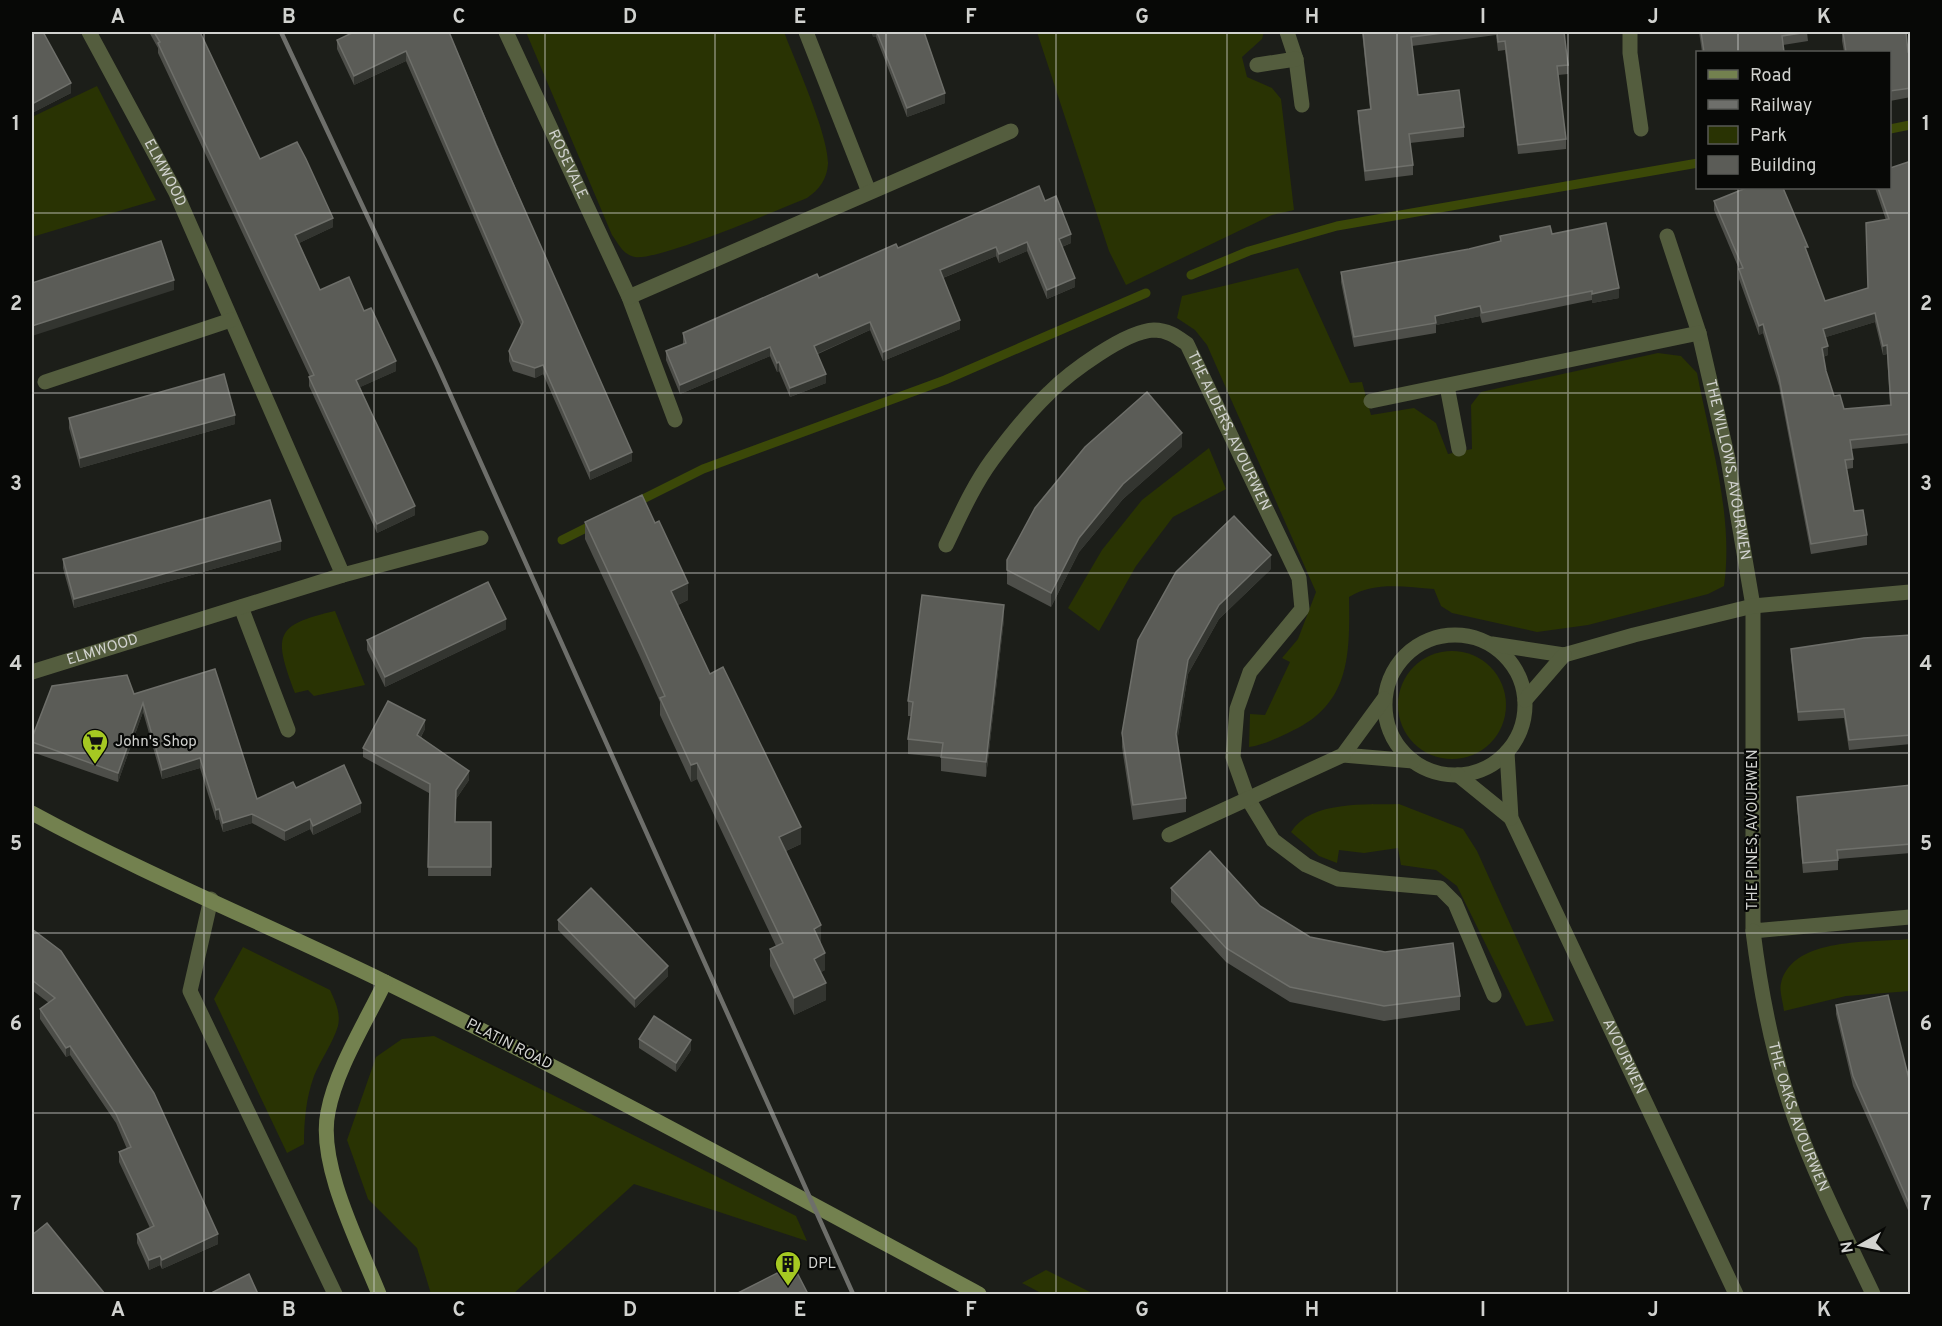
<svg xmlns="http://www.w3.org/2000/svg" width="1942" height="1326" viewBox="0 0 1942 1326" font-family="Overpass,sans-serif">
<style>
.green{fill:#293303}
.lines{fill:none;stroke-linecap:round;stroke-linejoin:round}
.stream{stroke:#3b4808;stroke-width:9}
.street{stroke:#545d3e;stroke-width:15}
.secondary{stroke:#73814f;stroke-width:15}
.rail{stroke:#6e6f6b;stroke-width:4.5}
.wall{fill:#4d4e49;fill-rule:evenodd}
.shaded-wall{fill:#333530}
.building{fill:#5b5c57;stroke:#6e6f6a;stroke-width:1.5;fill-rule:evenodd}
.grid{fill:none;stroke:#d1d2cf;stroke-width:1.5;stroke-opacity:0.55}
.labels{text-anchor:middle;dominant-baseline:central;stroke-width:4.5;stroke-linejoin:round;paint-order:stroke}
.street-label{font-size:15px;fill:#d1d2cf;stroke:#070806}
.poi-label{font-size:15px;fill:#d1d2cf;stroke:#070806;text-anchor:start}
.neatline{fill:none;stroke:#d1d2cf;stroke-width:2}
.grid-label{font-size:20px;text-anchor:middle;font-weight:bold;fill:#d1d2cf}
</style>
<rect width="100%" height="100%" fill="#1c1e19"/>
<g class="green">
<path d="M526,32h258c11,29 45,104 44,132 -1,15 -9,26 -21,34 -29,12 -149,63 -172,59 -12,-2 -17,-14 -23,-22z"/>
<path d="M1037,32h227l-2,7 -20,18 5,20 25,11 9,11 13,111 -22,5 -146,70 -17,-34z"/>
<path d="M97,86l59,114 -124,37v-120z"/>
<path d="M1298,268l52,115 12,-1 9,33 43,-7 22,15 12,31 24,-5 -1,-44 10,-13 177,-39 23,3 16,17c13,69 37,142 27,213l-16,8 -120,31 -51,7 -85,-19 -11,-7 -7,-17c-28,-2 -60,-8 -85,8 1,60 1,109 -61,136 -13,6 -25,12 -39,14l1,-33 15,1 25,-53 -8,-4 16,-19 18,-47 -109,-247 -12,-15 -18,-12 5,-22z"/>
<path d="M1209,448l17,41 -53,28 -37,49 -37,65 -31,-23 34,-58 40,-50z"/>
<path d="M335,611l30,74 -51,11 -6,-6 -13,3c-21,-57 -22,-68 40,-82z"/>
<circle cx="1452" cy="705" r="54"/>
<path d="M1399,804l64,25 14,22 77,170 -28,5 -69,-140 -21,-16 -35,-5 -3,-17 -34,5 -25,-3 -2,13 -18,-7 -28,-24c20,-32 75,-27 108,-28z"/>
<path d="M1910,939v52l-64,5 -62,15c-1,-9 -5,-21 -3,-28 12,-47 91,-40 129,-44z"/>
<path d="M243,947l87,43c5,11 11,23 8,36 -5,17 -17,33 -24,50 -8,22 -10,45 -10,68l-17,9 -73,-154z"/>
<path d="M434,1036l362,180 11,25 -173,-57 -121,110h-82l-14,-46 -49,-49 -21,-59 29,-83 26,-18z"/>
<path d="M1046,1270l48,24h-51l-21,-11z"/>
</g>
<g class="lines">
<g class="stream">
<path d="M1890,129l20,-4"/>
<path d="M1191,275l58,-24 88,-25 361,-63"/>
<path d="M633,504l70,-35 242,-89 201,-87"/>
<path d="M562,540l32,-16"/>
</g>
<g class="street">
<path id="s1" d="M89,32l87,161 167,382"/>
<path id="s2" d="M506,32l123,265 46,123"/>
<path d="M806,32l63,160"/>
<path d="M1287,32l9,27 6,46"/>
<path d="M1630,32v21l11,76"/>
<path d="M1257,65l39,-6"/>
<path id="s3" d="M1667,236l32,97 29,126 25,147v325l157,-14"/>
<path d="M629,297l382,-166"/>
<path d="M45,382l186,-62"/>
<path d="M1447,386l12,63"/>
<path d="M1371,401l328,-68"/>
<path id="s4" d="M946,545c14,-29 27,-59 46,-85 17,-23 36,-47 57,-67 20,-20 76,-62 105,-63 14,0 23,7 33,14l112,234 3,31 -52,63 -13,37 -4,48 15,42 25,41 33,25 32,14 102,9 15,15 39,92"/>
<path d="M241,607l47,123"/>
<circle cx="1455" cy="705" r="70"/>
<path d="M1492,644l72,11 70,-20 119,-29 157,-14"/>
<path id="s5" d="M32,672l311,-97 138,-37"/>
<path d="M1525,700l39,-45"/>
<path id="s6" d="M1507,752l4,66 225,476"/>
<path d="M1343,755l70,6"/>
<path d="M1458,775l53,43"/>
<path d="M1169,835l174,-80 41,-56"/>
<path d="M211,899l-21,92 145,303"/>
<path id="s7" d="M1753,931c8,65 20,126 42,188 20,57 52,120 78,175"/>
</g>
<g class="secondary">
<path d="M32,813c114,62 234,111 351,168 202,99 399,207 596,313"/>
<path d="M379,1294c-19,-48 -62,-130 -51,-182 8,-43 38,-90 57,-130"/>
</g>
<path class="rail" d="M281,32l157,335 415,927"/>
</g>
<g class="wall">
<path d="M32,32l39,61 -37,19 -2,-4z"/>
<path d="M149,32h51l60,127 73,68 -34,16 21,47 44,21 32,60 -36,16 55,128 -38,18 -68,-147v-9h1l-152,-324v-5z"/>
<path d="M449,32l183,429 -42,19 -47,-106 -8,4 -22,-7 -4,-10v-10l12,-25 -115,-265 -52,24 -17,-36v-9z"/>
<path d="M872,32h52l21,71 -38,14 -31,-80h-3z"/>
<path d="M1362,32h202l4,33v9l-10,1 8,64v10l-48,5 -13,-104 -7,1 -2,-16 -84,11 6,49 46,32v10l-54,6 3,22v10l-48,6 -7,-61v-9l12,-2z"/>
<path d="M1699,32h108l1,9 -25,4 1,7h-82z"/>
<path d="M1842,32l66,20h3v45l-21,4v-49h-46l-2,-11z"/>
<path d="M1911,161v282l-60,6 2,10v9l-6,1 7,42 13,24v10l-56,9 -32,-168 -16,-53 -4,2 -20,-56v-10l-25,-59v-9l94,54 17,46 43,-12 18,-69 -11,-32h15zM1875,322l8,33 4,-1 3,52 -46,3 -10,-13 -8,-25 -3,-14 5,-2 -2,-18z"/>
<path d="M1045,201l26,42 -9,4 13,40 -28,12 -20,-48 -28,12 -3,-7 -53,22 17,51 -77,32 -13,-31 -52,24 8,29 -36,14 -11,-26 -2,1 -7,-16 -90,38 -14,-34v-9l17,-7v-11l136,-55 79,-30z"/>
<path d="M1552,234l67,64 -27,5v-3l-110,23 -2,-7 -44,9v8l-82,14 -13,-65v-10l128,-23 31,-7v-6z"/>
<path d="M69,418l166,6 -155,44 -11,-40z"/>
<path d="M1182,447l-59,52 -44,53 -28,55 -44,-23v-24z"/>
<path d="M585,522l103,78 -10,5 32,69 91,170 -15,7 35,91h-1l5,28 -4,2 5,28 -32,15 -24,-49v-17l6,-3 -79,-167 -6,3 -31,-67v-13l-20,-45 -55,-118z"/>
<path d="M281,550l-207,58 -11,-40v-9z"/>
<path d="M1271,569l-52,50 -31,55 -11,68 9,56v14l-53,8 -11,-73v-14l16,-93z"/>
<path d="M1004,619l-18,158 -45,-6v-14l-33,-3v-15l3,-23h-3v-15z"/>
<path d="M506,629l-121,58 -18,-37v-10z"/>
<path d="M1911,635v109l-62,6 -5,-32 -46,3 -7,-63v-9z"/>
<path d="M134,694l123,105 39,-11 65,24 -48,23 -3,-6 -25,12 -33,-18 -29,9 -4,-13 -3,1 -16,-52 -38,11 -19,-67 -25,70 -86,-30v-14z"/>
<path d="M425,729l-4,8 48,43 -13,19 -1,23h36v54h-63l1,-83 -66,-36v-9z"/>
<path d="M1911,785v68l-73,6v11l-35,3 -6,-67v-9z"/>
<path d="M1171,888l89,18 50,31 150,59v14l-76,11 -94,-19 -64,-40 -55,-60z"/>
<path d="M558,920l110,56 -33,32 -77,-78z"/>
<path d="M32,929l186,315 -56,25 -2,-4 -11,5 -12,-27v-9l13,-6 -31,-66v-10l8,-3 -11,-26 -46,-68 -4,2 -26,-38v-10l9,-6 -17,-13z"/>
<path d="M1836,1005l74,78 1,-1v135l-58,-131 -17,-72z"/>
<path d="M639,1039l52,11 -15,22 -37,-24z"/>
</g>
<g class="shaded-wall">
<rect x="873" y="32" width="3" height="5"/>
<path d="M406,51v10l-52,24v-9z"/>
<path d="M71,83v10l-37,19v-9z"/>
<path d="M945,93v10l-38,14v-9z"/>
<path d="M333,218v9l-38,18v-10z"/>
<path d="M1071,234v9l-12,5v-9z"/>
<path d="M1027,242v9l-28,12v-9z"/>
<path d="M996,247v9l-56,23v-9z"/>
<path d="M1075,278v9l-28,12v-9z"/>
<path d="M174,280v10l-142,46v-10z"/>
<path d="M1619,288v10l-27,5v-9z"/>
<path d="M1480,306v10l-44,9 -1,-9z"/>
<path d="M1875,313v9l-52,16v-9z"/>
<path d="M960,320v9l-77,32v-9z"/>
<path d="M870,322v8l-56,25v-9z"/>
<path d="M1763,324v9l-4,2v-9z"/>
<path d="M1887,345v9l-4,1v-9z"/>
<path d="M1828,346v9l-6,2v-9z"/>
<path d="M770,347v9l-90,38v-9z"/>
<path d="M396,361v10l-40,18v-9z"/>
<path d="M779,362v9l-2,1v-9z"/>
<path d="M543,365v9l-8,4v-10z"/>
<path d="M826,374v9l-36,14v-9z"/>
<path d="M235,415v9l-155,44v-10z"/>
<path d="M1182,433v14l-59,52 -44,53 -28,55v-14l28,-55 44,-54z"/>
<path d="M632,452v9l-42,19v-9z"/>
<path d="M415,506v9l-38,18v-9z"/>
<path d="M281,541v9l-207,58v-9z"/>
<path d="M1271,555v14l-52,50 -31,55 -12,75v-15l12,-74 31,-55z"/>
<path d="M688,583v17l-17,8v-17z"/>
<path d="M1004,605v14l-18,158v-15z"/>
<path d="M506,619v10l-121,58v-10z"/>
<path d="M143,703v9l-25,70v-9z"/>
<path d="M425,720v9l-8,14v-8z"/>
<path d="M200,758v10l-38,11v-9z"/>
<path d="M697,763v16l-6,3v-17z"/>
<path d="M469,771v9l-13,19v-9z"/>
<path d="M361,803v9l-48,23v-9z"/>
<path d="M219,809v10l-3,1v-10z"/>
<path d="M252,814v9l-29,9v-9z"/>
<path d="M310,819v10l-25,12v-10z"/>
<path d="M801,827v17l-22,10v-17z"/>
<path d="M821,925v17l-7,4v-17z"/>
<path d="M825,953v17l-11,6v-17z"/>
<path d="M668,966v10l-33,32v-9z"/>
<path d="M826,983v17l-32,15v-17z"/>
<path d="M691,1040v10l-15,22v-9z"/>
<path d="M70,1046v9l-4,2v-9z"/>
<path d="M218,1234v10l-56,25v-9z"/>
<path d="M160,1256v9l-11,5v-10z"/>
</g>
<g class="building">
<path d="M32,32h11l28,51 -37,20 -2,-5z"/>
<path d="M154,32h46l60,127 37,-17 9,17 27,59 -38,17 25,55 29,-13 15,34 7,-3 25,53 -40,19 59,126 -38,18 -68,-147 5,-2 -156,-332 2,-1z"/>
<path d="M354,32h95l47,113 136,307 -42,19 -47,-106 -8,3 -22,-7 -4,-10 14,-29 -117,-271 -52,25 -17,-36z"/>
<path d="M877,32h47l21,61 -38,15z"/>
<path d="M1363,32h88l-40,5 7,58 41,-5 5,37 -55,7 4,31 -48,6 -7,-60 13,-2z"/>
<path d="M1497,32h67l4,33 -11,1 9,73 -48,6 -13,-104 -7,1z"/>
<path d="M1701,32h107l-26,4 2,16h-80z"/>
<path d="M1843,32h63l2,20h3v36l-21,3v-39h-44z"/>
<path d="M1911,161v273l-61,6 3,19 -8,1 9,51 9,-1 4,25 -56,9 -32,-167 -16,-53 -4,2 -20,-57 4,-1 -29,-67 32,-13h37l25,59h-3l20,54 43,-13 -2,-65 23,-4 -11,-31h12v-20zM1875,313l8,33 4,-1 4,60 -47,4 -4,-14 -6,1 -8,-25 -4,-23 6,-2 -5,-17z"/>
<path d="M1039,186l6,15 11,-5 15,38 -12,5 16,39 -28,12 -20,-48 -28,12 -3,-7 -56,23 20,50 -77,32 -13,-30 -56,24 12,28 -36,14 -11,-26 -2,1 -7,-16 -90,38 -14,-34 20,-8 -3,-10 134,-59 2,4 77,-34 2,4z"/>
<path d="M1606,223l13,65 -27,6v-3l-110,22 -2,-7 -45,10 1,7 -82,14 -13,-65 128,-23 32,-8 -1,-5 50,-10 2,8z"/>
<path d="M161,241l13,39 -142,46v-43z"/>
<path d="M224,374l11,41 -155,43 -11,-40z"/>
<path d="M1147,392l35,41 -59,51 -44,54 -28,55 -44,-23v-10l28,-52 50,-61z"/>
<path d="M642,495l13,28 4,-2 29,62 -17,8 39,83 13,-7 78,160 -22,10 42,88 -7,4 11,24 -11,6 12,24 -32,15 -24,-49 13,-6 -86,-180 -6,2 -31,-67 5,-2 -25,-56 -55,-118z"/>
<path d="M270,500l11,41 -207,58 -11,-40z"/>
<path d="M1234,516l37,39 -52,50 -31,55 -12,74 10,64 -53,7 -11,-72 16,-93 38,-68z"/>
<path d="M488,582l18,37 -121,58 -18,-37z"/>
<path d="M922,595l82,10 -18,157 -45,-5 2,-14 -35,-4 5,-37 -5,-1z"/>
<path d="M1911,635v100l-62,5 -5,-31 -46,3 -7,-63 73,-11z"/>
<path d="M215,669l42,130 36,-17 3,6 48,-23 17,38 -48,23 -3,-7 -25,12 -33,-17 -29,9 -4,-14 -3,1 -16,-52 -38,12 -19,-67 -25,70 -86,-31v-4l20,-52 75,-11 7,19z"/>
<path d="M388,701l37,19 -8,15 52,36 -13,19 -1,32h36v45h-63l2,-83 -67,-36z"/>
<path d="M1911,785v59l-74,6 1,10 -35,3 -6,-66z"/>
<path d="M1210,851l50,55 50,31 75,15 68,-9 7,53 -76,10 -94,-19 -64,-39 -55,-60z"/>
<path d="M591,888l77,78 -33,33 -77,-79z"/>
<path d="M32,929l29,22 93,142 64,141 -56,26 -2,-4 -11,4 -12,-26 17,-8 -35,-74 12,-5 -15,-33 -46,-68 -4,2 -26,-39 15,-11 -23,-18z"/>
<path d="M1888,995l22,88 1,-1v126l-58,-132 -17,-71z"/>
<path d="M654,1016l37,24 -15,23 -37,-24z"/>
<path d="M47,1223l58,71h-70l-3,-4v-55z"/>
<path d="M793,1265l15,29h-72z"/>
<path d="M249,1274l9,20h-44l-1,-2z"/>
</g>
<path class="grid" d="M204,32v1262M374,32v1262M545,32v1262M715,32v1262M886,32v1262M1056,32v1262M1227,32v1262M1397,32v1262M1568,32v1262M1738,32v20M1738,188v1106M32,213h1878M32,393h1878M32,573h1878M32,753h1878M32,933h1878M32,1113h1878"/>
<defs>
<g id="supermarket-pin" transform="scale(1.35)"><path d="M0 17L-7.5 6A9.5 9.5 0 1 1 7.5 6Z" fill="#a5c822" stroke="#070806"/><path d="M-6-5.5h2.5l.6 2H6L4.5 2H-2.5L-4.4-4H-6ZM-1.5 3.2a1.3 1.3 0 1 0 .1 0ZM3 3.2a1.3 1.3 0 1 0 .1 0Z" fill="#111"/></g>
<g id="building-pin" transform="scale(1.35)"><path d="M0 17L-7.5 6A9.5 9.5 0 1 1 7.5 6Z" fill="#a5c822" stroke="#070806"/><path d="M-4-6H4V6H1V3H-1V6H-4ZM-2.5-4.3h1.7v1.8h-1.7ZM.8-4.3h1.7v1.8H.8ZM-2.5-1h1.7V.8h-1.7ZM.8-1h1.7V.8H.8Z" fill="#111"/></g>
</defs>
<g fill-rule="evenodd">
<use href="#supermarket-pin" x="95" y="742"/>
<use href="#building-pin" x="788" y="1264"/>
</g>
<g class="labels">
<g class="street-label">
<text stroke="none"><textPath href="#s2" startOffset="146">ROSEVALE</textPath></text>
<text stroke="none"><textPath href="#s1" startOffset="160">ELMWOOD</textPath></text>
<text stroke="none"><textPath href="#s4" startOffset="442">THE ALDERS, AVOURWEN</textPath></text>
<text stroke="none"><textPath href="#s3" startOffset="242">THE WILLOWS, AVOURWEN</textPath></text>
<text stroke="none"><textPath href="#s5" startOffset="74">ELMWOOD</textPath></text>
<text transform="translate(1753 830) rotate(-90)">THE PINES, AVOURWEN</text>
<text transform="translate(509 1045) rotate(27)">PLATIN ROAD</text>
<text stroke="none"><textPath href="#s6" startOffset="330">AVOURWEN</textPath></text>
<text stroke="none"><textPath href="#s7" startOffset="192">THE OAKS, AVOURWEN</textPath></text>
</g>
<g class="poi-label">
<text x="115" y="742">John's Shop</text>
<text x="808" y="1264">DPL</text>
</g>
</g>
<rect width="1942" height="1326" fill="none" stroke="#070806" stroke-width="66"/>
<rect x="1696" y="51" width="195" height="138" fill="#070806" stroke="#585956" stroke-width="1.5"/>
<rect x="1708" y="70" width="30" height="9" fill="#73814f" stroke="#585956" stroke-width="1.5"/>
<text x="1750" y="81" font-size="18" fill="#d1d2cf">Road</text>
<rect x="1708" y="100" width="30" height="9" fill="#6e6f6b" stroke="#585956" stroke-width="1.5"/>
<text x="1750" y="111" font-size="18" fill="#d1d2cf">Railway</text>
<rect x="1708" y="126" width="30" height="18" fill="#293303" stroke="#585956" stroke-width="1.5"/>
<text x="1750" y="141" font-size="18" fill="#d1d2cf">Park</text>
<rect x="1708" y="156" width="30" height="18" fill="#5b5c57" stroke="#585956" stroke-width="1.5"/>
<text x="1750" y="171" font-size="18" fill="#d1d2cf">Building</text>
<g transform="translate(1861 1245) rotate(261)" stroke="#070806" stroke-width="4.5" paint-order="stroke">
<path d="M0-4.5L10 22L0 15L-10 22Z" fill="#d1d2cf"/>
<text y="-9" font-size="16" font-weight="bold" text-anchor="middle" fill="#d1d2cf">N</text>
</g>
<rect x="33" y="33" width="1876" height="1260" class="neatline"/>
<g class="grid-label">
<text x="118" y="23">A</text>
<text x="289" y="23">B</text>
<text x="459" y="23">C</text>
<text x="630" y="23">D</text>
<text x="800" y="23">E</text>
<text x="971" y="23">F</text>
<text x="1142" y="23">G</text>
<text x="1312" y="23">H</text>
<text x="1483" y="23">I</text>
<text x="1653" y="23">J</text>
<text x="1824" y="23">K</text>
<text x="16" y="130">1</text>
<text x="1926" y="130">1</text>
<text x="16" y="310">2</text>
<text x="1926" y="310">2</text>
<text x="16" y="490">3</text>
<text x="1926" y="490">3</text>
<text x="16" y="670">4</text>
<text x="1926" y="670">4</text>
<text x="16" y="850">5</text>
<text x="1926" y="850">5</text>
<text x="16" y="1030">6</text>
<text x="1926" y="1030">6</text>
<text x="16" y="1210">7</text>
<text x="1926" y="1210">7</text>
<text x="118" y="1316">A</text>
<text x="289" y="1316">B</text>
<text x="459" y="1316">C</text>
<text x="630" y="1316">D</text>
<text x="800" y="1316">E</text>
<text x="971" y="1316">F</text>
<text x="1142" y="1316">G</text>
<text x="1312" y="1316">H</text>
<text x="1483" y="1316">I</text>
<text x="1653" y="1316">J</text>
<text x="1824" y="1316">K</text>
</g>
</svg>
